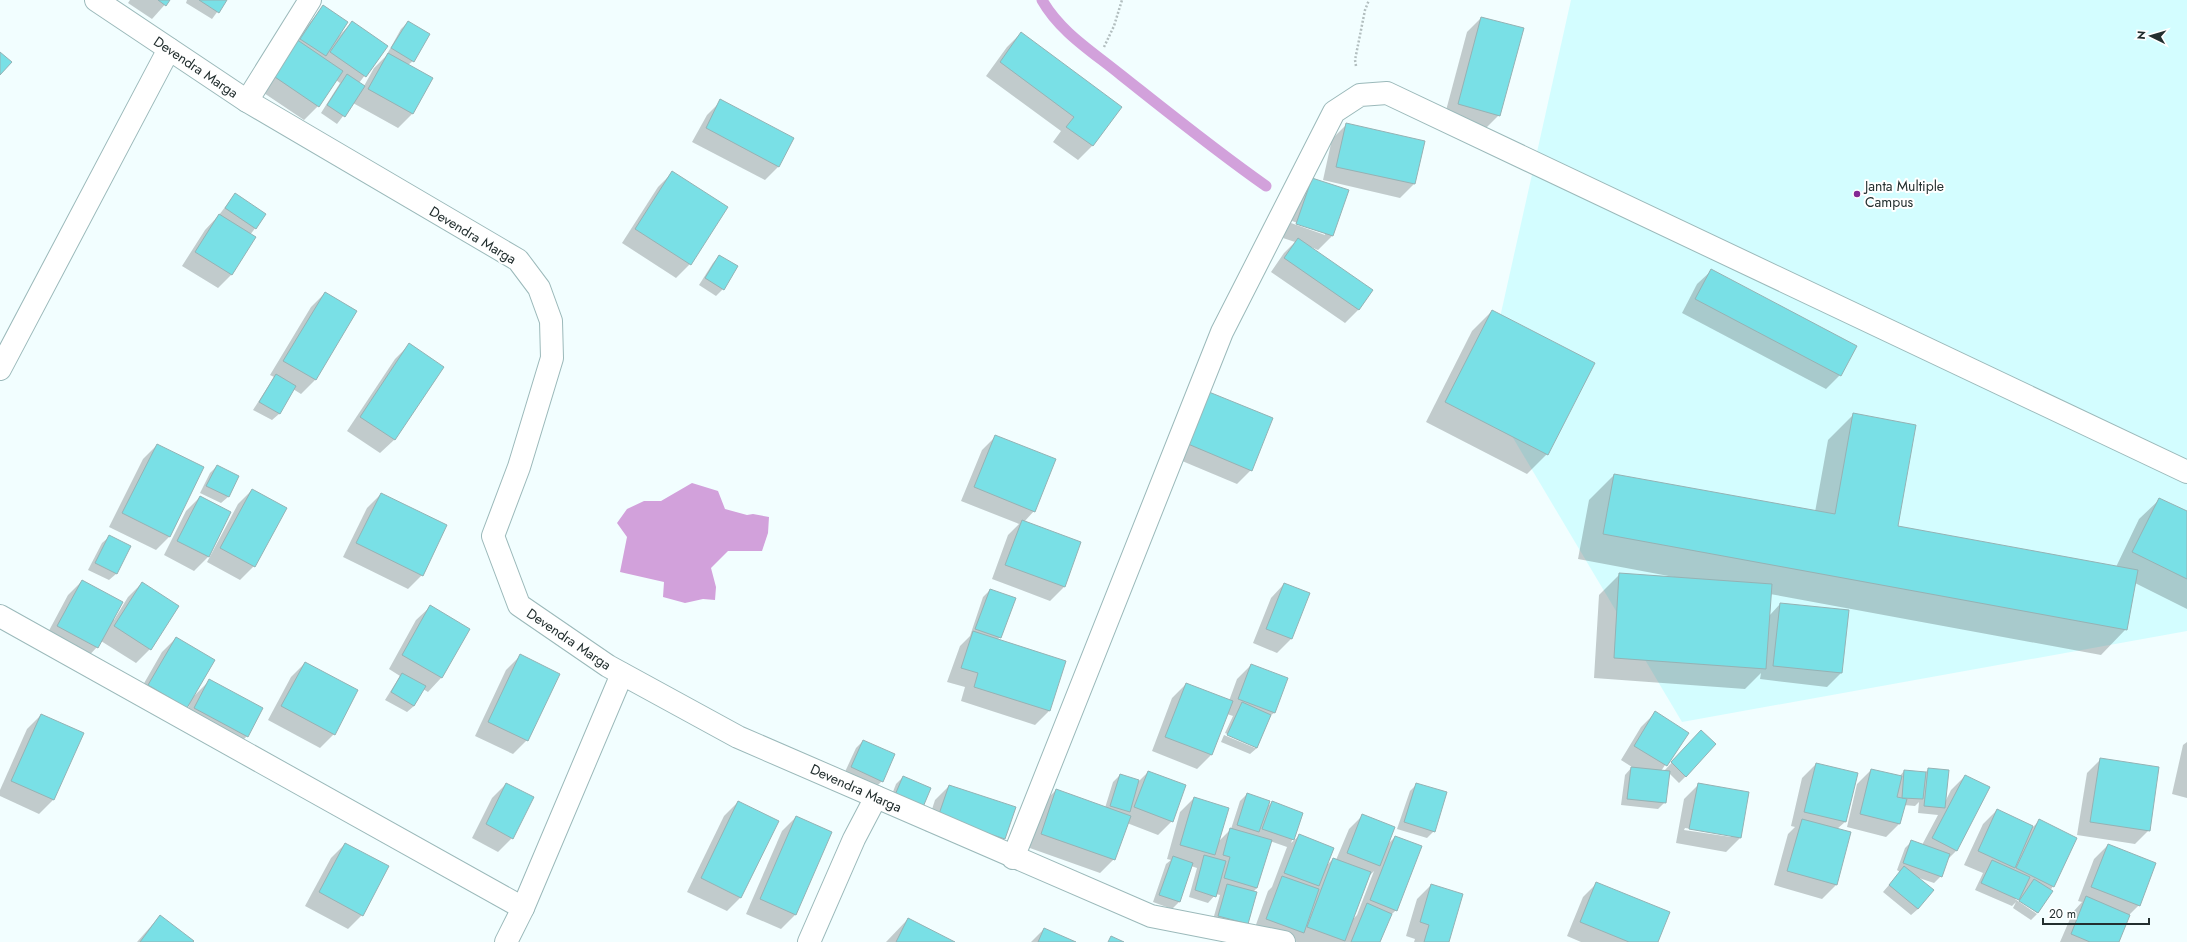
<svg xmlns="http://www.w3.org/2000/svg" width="2187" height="942" viewBox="0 0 2187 942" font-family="Jost,sans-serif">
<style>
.built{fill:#d3fdff}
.water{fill:#d2a1db}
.shadow{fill:#0003;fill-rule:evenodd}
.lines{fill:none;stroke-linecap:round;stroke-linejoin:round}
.stream{stroke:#d2a1db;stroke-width:11}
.building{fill:#79e0e6;stroke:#95b2b4}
.minor-casing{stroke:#9bb9ba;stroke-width:24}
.path{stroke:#b2bebf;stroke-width:2.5;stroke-dasharray:2 2;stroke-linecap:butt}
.minor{stroke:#fff;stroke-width:22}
.poi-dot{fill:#832894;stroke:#fff;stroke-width:1.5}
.labels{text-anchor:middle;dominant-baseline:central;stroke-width:4;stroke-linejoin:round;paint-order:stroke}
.street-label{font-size:14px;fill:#232f2f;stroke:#fff}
.poi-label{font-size:14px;fill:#232f2f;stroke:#fff;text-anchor:start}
</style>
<rect width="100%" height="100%" fill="#f2feff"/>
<path class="built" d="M1571,0h616v631l-505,91 -198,-333z"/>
<path class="water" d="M692,483l26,8 7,18 22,6 6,-1 16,3 -1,16 -6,18h-34l-17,17 5,19 -1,13 -12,-1 -18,4 -22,-6 1,-15 -44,-10 7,-35 -10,-14 10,-14 17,-8h17z"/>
<g class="shadow">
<path d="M130,0h39l-17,19 -24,-16z"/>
<path d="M187,0h39l-14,19 -26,-16z"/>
<path d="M323,6l16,30 13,-14 35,24 -28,37 5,3 10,-18 12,-12 15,-27 7,-7 5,39 -5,4 24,13 -20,36 -14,14 -45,-25 -16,21 -16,-11 19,-30 -4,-3 -18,26 -14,14 -46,-31z"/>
<path d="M1481,18l18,97 -14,14 -41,-11 23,-86z"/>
<path d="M1021,33l100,74 -29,39 -14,14 -25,-18 8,-11 -75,-55 21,-29z"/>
<path d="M721,101l58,65 -14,14 -73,-38 15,-27z"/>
<path d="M1346,125l68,59 -14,14 -77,-18 9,-41z"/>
<path d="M672,173l18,91 -14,14 -54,-35 36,-56z"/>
<path d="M1312,179l35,12 -15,45 -14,14 -7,-3 48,62 -14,14 -74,-51 13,-19 11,-11 -12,-4 15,-45zM1292,221l33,12v2l-34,-12z"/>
<path d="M235,194l30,21 -15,20 -18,39 -14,14 -36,-22 23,-36 14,-15z"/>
<path d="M719,256l4,33 -7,7 -17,-11 14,-22z"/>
<path d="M1711,271l129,104 -14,14 -144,-76 15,-29z"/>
<path d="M325,293l31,18 -41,69 -14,14 -8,-5 -14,25 -7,6 -19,-10 21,-33 -4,-2 41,-68z"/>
<path d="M1492,311l55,143 -20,20 -101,-52 46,-91z"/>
<path d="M409,345l33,22 -48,73 -14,13 -33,-22 48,-72z"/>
<path d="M1195,407l56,63 -14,14 -62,-26z"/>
<path d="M1854,414l42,112 220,41 23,-48 21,-20 27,13v97l-52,-26 -9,46 -25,26 -331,-61 -1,22 11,-12 61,69 -14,14 -67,-8 1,-6 -16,16 -151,-11 5,-83 21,-21 54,3 -96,-18 11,-59 25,-25 201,37 13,-72z"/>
<path d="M996,436l38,75 -10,11 56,21 -16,44 -14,14 -58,-22 16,-44 11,-11 -58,-23 21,-51z"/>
<path d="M157,445l13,91 -14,14 -47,-23 34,-68z"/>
<path d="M217,466l21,11 -10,20 -7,6 -21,-10 10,-20z"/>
<path d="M252,490l2,76 -14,14 -33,-18 31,-58z"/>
<path d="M381,494l41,81 -14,14 -65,-32 24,-49z"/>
<path d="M200,497l9,59 -15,15 -30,-16 22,-44z"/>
<path d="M109,537l20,10 -13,27 -7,6 -21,-10 14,-27z"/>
<path d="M82,581l32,39 14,-23 14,-14 8,66 -14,14 -35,-22 -4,6 -13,14 -40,-21 24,-45z"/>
<path d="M1284,584l25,9 -18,46 -14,14 -24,-10 18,-45z"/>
<path d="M990,590l25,9 -17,41 66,22 -15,49 -14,14 -74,-24 4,-14 -18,-5 13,-36 10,-10 13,-39z"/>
<path d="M430,607l39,22 -28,49 -13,14 -5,-3 -9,17 -7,6 -22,-12 15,-24 -11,-7 27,-49z"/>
<path d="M176,638l18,58 16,-16 37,56 -14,14 -52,-28 9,-18 -17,17 -38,-22 27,-47z"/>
<path d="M520,656l7,84 -14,14 -38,-18 31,-66z"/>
<path d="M305,663l29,71 -14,14 -52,-28 23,-43z"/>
<path d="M1251,665l23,48 -4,3 -13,32 -7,6 -29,-12 3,-7 31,13v-2l-30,-13 8,-17 -6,-2 -16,41 -14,14 -45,-18 20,-53 14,-14 43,17 8,-22z"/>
<path d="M1655,713l32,20 -26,38 6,1 -2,-2 29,-32 -8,38 -7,7 -10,-10 -4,29 -7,7 -37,-4 4,-30 7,-8 -11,-7 20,-33z"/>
<path d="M41,715l42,19 -30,66 -14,14 -39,-18v-6l27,-61z"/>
<path d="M863,741l19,40 -7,7 -31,-14 12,-26z"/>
<path d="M2187,742v56l-15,-4 11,-49z"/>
<path d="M2101,759l48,71 -14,14 -58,-9 10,-62z"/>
<path d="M1816,764l41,10 -12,48 -8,7 -1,56 -14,14 -48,-14 14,-51 7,-7 -4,-1 11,-48z"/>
<path d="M1929,769l16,33 6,-12 14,-14 24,12 -33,63 -9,9 -6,16 -7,7 -18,-6 2,32 -7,6 -28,-23 17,-20 -3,-2 8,-22 7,-7 10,4 16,-30 -20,-2 1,-11 -4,4 -11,-1 -4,18 -14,14 -39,-10 10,-43 14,-14 28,7 5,-6 20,2z"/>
<path d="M1148,772l24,49 -14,14 -31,-12 -13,36 -14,14 -73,-26 15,-43 14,-14 49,18 8,-26 7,-7 17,8z"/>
<path d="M903,777l27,12 -41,13 7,-18z"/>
<path d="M506,784l6,54 -14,14 -26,-14 20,-40z"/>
<path d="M1417,784l17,47 -7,7 -30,-9 13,-38z"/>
<path d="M1698,785l42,53 -14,14 -50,-9 8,-44zM1685,828l46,7v2l-47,-7z"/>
<path d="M949,786l66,22 -11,31 -14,14 -65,-22 10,-31z"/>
<path d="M1247,794l20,13 5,-5 30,11 -11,30 9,-8 26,31 7,-7 3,1 13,-31 14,-14 24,30 8,-8 1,73 -6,6 -11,26h-82l-44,-9 15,-42 4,-4 15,-40 -17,-6 -13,47 -4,4 -5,32 -36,-1 8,-28 -4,-1 -8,9 -19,-6 8,-29 -6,-2 -12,36 -7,7 -19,-7 13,-38 5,-4 -4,-1 13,-47 14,-14 24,44 13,-13 9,-28zM1374,871l-17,44 -5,5 17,-44z"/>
<path d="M738,802l3,95 -14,14 -40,-19 37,-76z"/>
<path d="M1997,810l36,17 7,-7 13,66 -16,27 -21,-16 -1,2 22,15 -6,6 -18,-12 3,-6 -4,4 -37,-16 8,-17 -19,-8 19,-41z"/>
<path d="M796,817l35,15 -36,83 -14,14 -35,-15 36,-83z"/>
<path d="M345,844l17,71 -14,14 -43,-23 26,-48z"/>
<path d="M2108,845l31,60 -10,10 -11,27h-58l13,-30 9,-10 -4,-1 16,-42z"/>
<path d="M1597,883l60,59h-76l-14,-6 16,-39z"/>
<path d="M1431,885l17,57h-34l1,-3 -9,-3 11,-37z"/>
<path d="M160,916l32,26h-55z"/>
<path d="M908,919l45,23h-67z"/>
<path d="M1044,929l30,13h-43z"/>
</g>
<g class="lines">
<path class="stream" d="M1042,0c18,32 51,52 79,75 48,38 95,76 145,111"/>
</g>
<g class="building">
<path d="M158,0h12l-4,6z"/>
<path d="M199,0h28l-8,13z"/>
<path d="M323,5l25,17 -22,34 -26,-17z"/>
<path d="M1481,17l43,11 -24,88 -42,-12z"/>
<path d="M352,21l36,25 -22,31 -36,-25z"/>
<path d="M408,21l22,13 -16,28 -23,-14z"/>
<path d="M1021,32l101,75 -29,39 -27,-19 8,-10 -74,-55z"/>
<path d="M296,39l47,32 -24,36 -47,-32z"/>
<path d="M0,52l12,10 -12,13z"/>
<path d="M388,53l45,25 -20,36 -45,-25z"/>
<path d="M347,74l18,12 -20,31 -18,-12z"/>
<path d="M720,99l74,39 -15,29 -73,-39z"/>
<path d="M1346,123l79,18 -10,43 -79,-17z"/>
<path d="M672,171l56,36 -37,58 -56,-36z"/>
<path d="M1312,178l37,12 -16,46 -37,-12z"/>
<path d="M235,193l31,21 -10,15 -31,-21z"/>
<path d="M219,214l37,23 -24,38 -37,-23z"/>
<path d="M1298,238l75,52 -14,20 -75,-52z"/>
<path d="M719,255l19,11 -14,24 -19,-12z"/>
<path d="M1711,269l146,77 -16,30 -146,-77z"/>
<path d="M325,292l32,19 -41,69 -33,-19z"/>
<path d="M1492,310l103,53 -47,92 -103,-53z"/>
<path d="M409,343l35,24 -49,73 -35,-23z"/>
<path d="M276,374l20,12 -16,28 -21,-12z"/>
<path d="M1209,392l64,26 -21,53 -64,-27z"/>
<path d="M1853,413l63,12 -18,101 240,44 -11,60 -524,-96 11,-60 221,40z"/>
<path d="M995,435l61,24 -21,53 -61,-25z"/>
<path d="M157,444l47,23 -34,70 -48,-24z"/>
<path d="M217,465l22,11 -10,21 -23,-11z"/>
<path d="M252,489l35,19 -32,59 -35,-19z"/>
<path d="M381,493l66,32 -24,51 -67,-33z"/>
<path d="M200,496l31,16 -22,45 -32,-16z"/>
<path d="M2159,498l28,13v68l-55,-27z"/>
<path d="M1022,520l59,22 -16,45 -60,-22z"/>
<path d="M109,535l22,11 -14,28 -22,-11z"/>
<path d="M1619,573l153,11 -6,85 -152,-11z"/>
<path d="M82,580l41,22 -25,46 -41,-22z"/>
<path d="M142,582l37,24 -28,44 -37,-24z"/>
<path d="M1284,583l26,10 -18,46 -26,-10z"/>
<path d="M990,589l26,9 -15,40 -26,-9z"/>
<path d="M1780,603l69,7 -7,63 -69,-7z"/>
<path d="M430,605l40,24 -28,49 -40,-23z"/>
<path d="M973,631l93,30 -16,50 -76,-24 4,-14 -17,-5z"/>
<path d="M176,637l39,23 -28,48 -39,-23z"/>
<path d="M520,654l40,20 -32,67 -40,-19z"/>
<path d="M305,662l53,28 -23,45 -54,-29z"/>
<path d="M1251,664l37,14 -13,35 -37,-14z"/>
<path d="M402,673l24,13 -12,20 -23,-14z"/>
<path d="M209,679l54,29 -15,29 -54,-29z"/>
<path d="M1186,683l47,18 -21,54 -47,-18z"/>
<path d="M1242,702l29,13 -14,33 -30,-13z"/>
<path d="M1655,711l34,22 -22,33 -33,-20z"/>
<path d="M41,714l43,19 -30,67 -43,-19z"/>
<path d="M1701,730l15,14 -30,33 -15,-15z"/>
<path d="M863,740l32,14 -12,28 -32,-15z"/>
<path d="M2100,758l59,9 -9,64 -60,-9z"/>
<path d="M1816,763l42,10 -12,49 -42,-10z"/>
<path d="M1631,767l39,4 -4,32 -39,-4z"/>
<path d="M1928,768l21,2 -4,38 -21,-2z"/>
<path d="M1871,769l31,7 -5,21 10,2 -7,25 -40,-10z"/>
<path d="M1904,770l22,2 -3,27 -21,-1z"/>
<path d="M1148,771l38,14 -13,37 -39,-15z"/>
<path d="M1120,774l19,6 -9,32 -20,-6z"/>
<path d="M1965,775l25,12 -33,64 -25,-13z"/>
<path d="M903,776l28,12 -8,19 -28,-12z"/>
<path d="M506,783l28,14 -21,42 -27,-15z"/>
<path d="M1416,783l31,9 -12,40 -31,-10z"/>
<path d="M1698,783l51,9 -8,46 -52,-9z"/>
<path d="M949,785l67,22 -11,32 -67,-22z"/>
<path d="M1056,789l75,27 -16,44 -74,-26z"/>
<path d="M1247,793l23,8 -11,31 -22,-7z"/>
<path d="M1194,797l35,11 -14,47 -35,-10z"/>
<path d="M738,801l41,20 -38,77 -40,-20z"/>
<path d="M1272,801l31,12 -9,27 -32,-11z"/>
<path d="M1997,809l36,17 -18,42 -37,-17z"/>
<path d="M1362,814l33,13 -15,39 -33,-13z"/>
<path d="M796,816l36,16 -36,83 -36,-16z"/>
<path d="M1802,819l49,13 -14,53 -50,-14z"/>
<path d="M2039,819l38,19 -23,49 -38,-19z"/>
<path d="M1230,828l42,12 -15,48 -33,-10 6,-21 -7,-2z"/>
<path d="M1299,834l35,14 -15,38 -35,-13z"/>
<path d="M1395,836l27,10 -25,65 -27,-11z"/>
<path d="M1911,840l39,14 -8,23 -39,-14z"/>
<path d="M345,843l44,23 -26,50 -44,-24z"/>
<path d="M2108,844l48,19 -16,43 -49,-19z"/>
<path d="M1204,855l22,6 -10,36 -21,-7z"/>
<path d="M1173,856l20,7 -13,39 -21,-7z"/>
<path d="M1333,858l38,14 -26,69 -38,-14z"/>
<path d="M1992,860l38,17 -11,23 -38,-17z"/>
<path d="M1904,866l30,24 -16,19 -29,-24z"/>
<path d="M1282,876l37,13 -15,44 -38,-14z"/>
<path d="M2034,879l19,12 -15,22 -19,-12z"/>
<path d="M1596,882l74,30 -12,30h-29l-49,-20z"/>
<path d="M1227,884l30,8 -9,32 -30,-8z"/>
<path d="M1431,884l32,10 -14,48h-25l5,-17 -9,-3z"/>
<path d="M2086,896l44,19 -11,27h-29l-19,-8z"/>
<path d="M1367,903l25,11 -12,28h-29z"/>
<path d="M160,915l34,26 -1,1h-53z"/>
<path d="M908,918l47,24h-59z"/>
<path d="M1044,928l32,14h-38z"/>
<path d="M1111,936l13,6h-16z"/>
</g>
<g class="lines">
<g class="minor-casing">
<g id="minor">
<path d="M96,0l151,101 271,159 21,28 12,33 1,37 -33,109 -26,69 26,69 89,61 130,71 413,179 133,26"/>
<path d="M247,101l63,-101"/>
<path d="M0,369l169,-320"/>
<path d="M0,616l523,292 99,-234"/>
<path d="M1013,858l209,-526 112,-220 26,-17 27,-2 800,379"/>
<path d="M506,942l17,-34"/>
<path d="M809,942l45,-103 22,-42"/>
</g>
</g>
<g class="path">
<path d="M1104,47l10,-21 8,-26"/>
<path d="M1356,66l-1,-6 10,-50 4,-10"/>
</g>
<use href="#minor" class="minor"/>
</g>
<circle class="poi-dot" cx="1857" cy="194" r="4"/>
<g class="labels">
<g class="street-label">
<text transform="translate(196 67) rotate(34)">Devendra Marga</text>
<text transform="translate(473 235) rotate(31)">Devendra Marga</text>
<text transform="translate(569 639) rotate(34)">Devendra Marga</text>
<text transform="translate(856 788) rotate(24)">Devendra Marga</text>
</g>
<g class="poi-label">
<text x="1865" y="186">Janta Multiple<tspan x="1865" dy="16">Campus</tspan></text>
</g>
</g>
<g transform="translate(2151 36) rotate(275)" stroke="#ffffff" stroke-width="3" paint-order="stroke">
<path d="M0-3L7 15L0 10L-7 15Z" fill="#232f2f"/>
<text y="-6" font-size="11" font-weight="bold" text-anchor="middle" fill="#232f2f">N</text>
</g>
<path d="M2043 918v6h106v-6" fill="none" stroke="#232f2f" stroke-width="2"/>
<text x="2049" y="918" font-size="12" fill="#232f2f" stroke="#ffffff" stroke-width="3" paint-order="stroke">20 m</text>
</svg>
